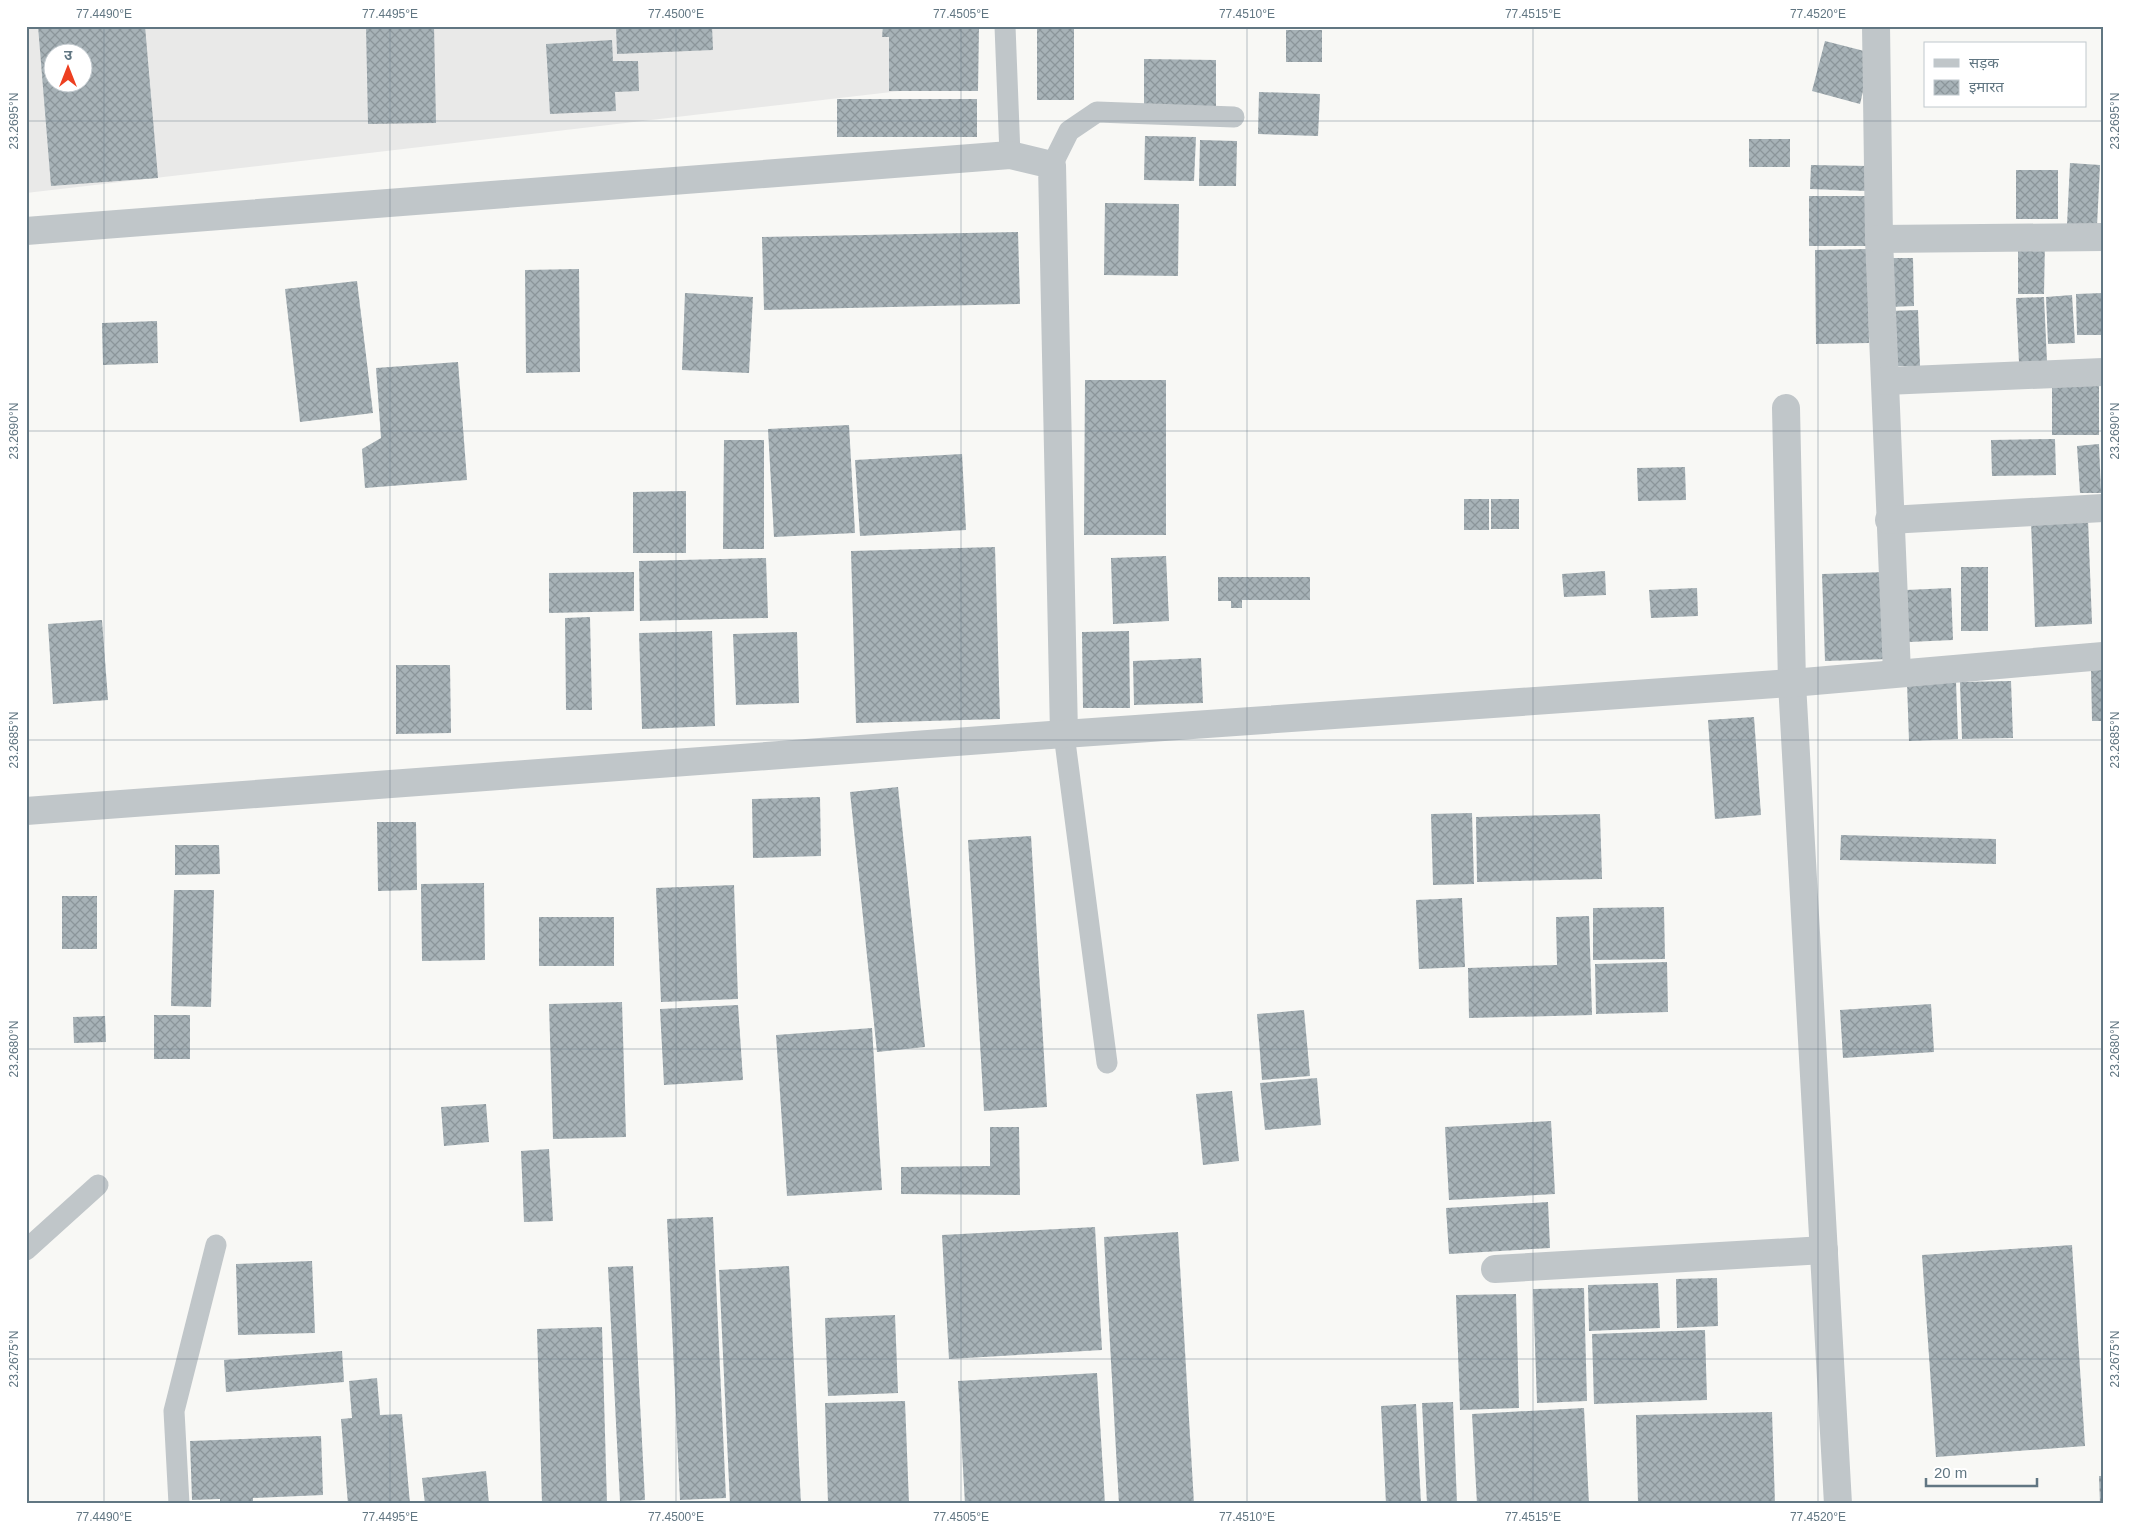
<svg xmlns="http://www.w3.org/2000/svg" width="2129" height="1530" viewBox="0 0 2129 1530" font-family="Helvetica,'Noto Sans Devanagari',sans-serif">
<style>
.built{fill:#e9e9e8;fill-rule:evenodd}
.building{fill:url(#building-cross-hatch);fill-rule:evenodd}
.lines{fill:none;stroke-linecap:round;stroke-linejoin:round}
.lane{stroke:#c0c6c9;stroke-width:21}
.street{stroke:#c0c6c9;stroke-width:28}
.ticks{fill:none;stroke:#617682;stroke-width:1;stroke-opacity:0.45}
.neatline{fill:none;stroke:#617682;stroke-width:2}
.ticks-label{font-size:12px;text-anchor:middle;fill:#617682}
</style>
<defs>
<pattern id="building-cross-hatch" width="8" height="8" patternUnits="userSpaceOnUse" patternTransform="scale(1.25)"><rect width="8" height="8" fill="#a7b2b7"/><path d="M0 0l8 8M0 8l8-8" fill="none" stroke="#8b959a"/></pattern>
</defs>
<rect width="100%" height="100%" fill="#f8f8f5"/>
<path class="built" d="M26,26h870l4,65 -874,102zM52,52h30v30h-30z"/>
<g class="building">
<path d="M38,26h107l13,152 -107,8zM52,52h30v30h-30z"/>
<path d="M366,26h68l2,97 -68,1z"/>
<path d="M616,26h96l1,24 -96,4z"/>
<path d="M883,26h96l-1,65h-89v-54h-7z"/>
<rect x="1037" y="26" width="37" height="74"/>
<rect x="1286" y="30" width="36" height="32"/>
<path d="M612,40l1,21h25l1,30 -24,1 1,19 -66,3 -4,-70z"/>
<path d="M1825,41l47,12 -12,51 -48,-13z"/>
<path d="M1144,59l72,1v47h-72z"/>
<path d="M1259,92l61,2 -2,42 -60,-2z"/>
<rect x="837" y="99" width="140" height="38"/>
<path d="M1145,136l51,1 -2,44 -50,-1z"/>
<rect x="1749" y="139" width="41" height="28"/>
<path d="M1200,140l37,1 -1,45h-37z"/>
<path d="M2070,163l30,2 -3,61 -30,-1z"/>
<path d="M1811,165l58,1 -1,25 -58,-2z"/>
<rect x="2016" y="170" width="42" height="49"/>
<path d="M1809,196h58l-1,50h-57z"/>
<path d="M1105,203l74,1 -1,72 -74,-1z"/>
<path d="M1018,232l2,72 -256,6 -2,-73z"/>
<path d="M2018,242h27l-1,52h-26z"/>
<path d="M1868,249l1,94 -53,1 -1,-94z"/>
<path d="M1888,258h25l1,48 -25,1z"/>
<path d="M579,269l1,103 -54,1 -1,-103z"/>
<path d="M357,281l16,132 -73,9 -15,-133z"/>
<path d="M685,293l68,4 -4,76 -67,-3z"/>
<path d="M2103,293v42h-26l-1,-41z"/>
<path d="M2072,295l3,48 -27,1 -2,-47z"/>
<path d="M2044,297l3,65 -28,1 -3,-65z"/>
<path d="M1918,310l2,56h-30l-1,-55z"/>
<path d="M157,321l1,42 -55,2 -1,-42z"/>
<path d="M458,362l9,118 -102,8 -3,-39 19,-11 -5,-70z"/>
<path d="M1085,380h81v155h-82z"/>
<rect x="2052" y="385" width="47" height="50"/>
<path d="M849,425l6,108 -81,4 -6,-108z"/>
<path d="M2055,439l1,36 -64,1 -1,-36z"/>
<path d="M724,440h40v109h-41z"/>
<path d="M2099,444l2,49h-21l-3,-47z"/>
<path d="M962,454l4,76 -106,6 -5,-76z"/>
<path d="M1685,467l1,33 -48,1 -1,-33z"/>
<path d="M686,491v62h-53v-61z"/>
<rect x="1464" y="499" width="25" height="31"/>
<rect x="1491" y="499" width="28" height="30"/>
<path d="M2088,519l4,105 -57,3 -4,-106z"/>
<path d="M995,547l5,172 -144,4 -5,-172z"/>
<path d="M1166,556l3,65 -56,3 -2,-66z"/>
<path d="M766,558l2,60 -128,3 -1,-60z"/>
<rect x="1961" y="567" width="27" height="64"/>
<path d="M1605,571l1,24 -42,2 -2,-23z"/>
<path d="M634,572v39l-85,2v-40z"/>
<path d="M1886,572l4,87 -65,2 -3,-87z"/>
<path d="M1218,577h92v23h-68v8h-11v-7h-13z"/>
<path d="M1697,588l1,28 -47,2 -2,-28z"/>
<path d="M1951,588l2,52 -44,2 -3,-52z"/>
<path d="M590,617l2,93h-26l-1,-92z"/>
<path d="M102,620l6,80 -55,4 -5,-80z"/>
<path d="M712,631l3,95 -73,3 -3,-96z"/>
<path d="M1129,631l1,77h-47l-1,-76z"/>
<path d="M797,632l2,71 -63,2 -3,-71z"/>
<path d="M1201,658l2,45 -69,2 -1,-44z"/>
<path d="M396,665h54l1,68 -55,1z"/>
<path d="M2091,670h12v51h-11z"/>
<path d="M1956,681l2,58 -49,2 -2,-58z"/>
<path d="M2011,681l2,57 -51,1 -2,-57z"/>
<path d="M1754,717l7,98 -46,4 -7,-99z"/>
<path d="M898,787l27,260 -48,5 -27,-260z"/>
<path d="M820,797l1,59 -68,2 -1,-59z"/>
<path d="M1472,813l2,71 -41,1 -2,-71z"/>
<path d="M1600,814l2,65 -125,3 -1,-65z"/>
<path d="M377,822h39l1,68 -39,1z"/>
<path d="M1841,835l155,4v25l-156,-4z"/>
<path d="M1031,836l16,271 -63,4 -16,-271z"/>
<path d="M175,845h44l1,29 -45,1z"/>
<path d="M484,883l1,77 -63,1 -1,-77z"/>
<path d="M734,885l4,114 -77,3 -5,-114z"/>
<path d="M174,890h40l-3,117 -40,-1z"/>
<rect x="62" y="896" width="35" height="53"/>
<path d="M1462,898l3,69 -46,2 -3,-69z"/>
<path d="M1664,907l1,52 -72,1v-52z"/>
<path d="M1589,916l3,99 -123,3 -1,-50 89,-3 -1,-48z"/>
<rect x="539" y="917" width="75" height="49"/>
<path d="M1667,962l1,50 -72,2 -1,-50z"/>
<path d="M622,1002l4,135 -73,2 -4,-135z"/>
<path d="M1931,1004l3,48 -91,6 -3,-48z"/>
<path d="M738,1005l5,75 -79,5 -4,-76z"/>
<path d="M1304,1010l6,66 -48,4 -5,-66z"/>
<rect x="154" y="1015" width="36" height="44"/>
<path d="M105,1016l1,26 -32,1 -1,-26z"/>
<path d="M872,1028l10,162 -95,6 -11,-161z"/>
<path d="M1317,1078l4,47 -56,5 -5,-47z"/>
<path d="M1232,1091l7,70 -36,4 -7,-71z"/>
<path d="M486,1104l3,38 -45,4 -3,-39z"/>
<path d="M1551,1121l4,73 -106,6 -4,-73z"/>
<path d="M990,1127h29l1,68 -119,-1v-27l89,-1z"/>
<path d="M549,1149l4,72 -29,1 -3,-71z"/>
<path d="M1548,1202l2,46 -101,6 -3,-46z"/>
<path d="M713,1217l13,281 -46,2 -13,-281z"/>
<path d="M1095,1227l7,123 -153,9 -7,-124z"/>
<path d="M1178,1232l16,272h-75l-15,-267z"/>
<path d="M2072,1245l13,201 -149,11 -14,-202z"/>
<path d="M312,1261l3,72 -77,2 -2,-71z"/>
<path d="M633,1266l12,234 -25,1 -12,-234z"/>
<path d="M789,1266l12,238h-71l-11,-234z"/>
<path d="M1717,1278l1,48 -41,2 -1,-49z"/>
<path d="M1658,1283l2,45 -71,3 -1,-46z"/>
<path d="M1584,1288l3,113 -50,2 -4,-114z"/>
<path d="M1516,1294l3,114 -59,2 -4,-115z"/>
<path d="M895,1315l3,78 -70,3 -3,-78z"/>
<path d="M602,1327l5,177h-65l-5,-175z"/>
<path d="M1705,1330l2,70 -113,4 -2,-70z"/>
<path d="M342,1351l2,31 -118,10 -2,-32z"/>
<path d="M1097,1373l8,131h-140l-7,-123z"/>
<path d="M377,1378l3,37 22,-1 8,90h-62l-7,-85 11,-1 -3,-37z"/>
<path d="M905,1401l4,103h-81l-3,-101z"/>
<path d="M1453,1402l4,102h-30l-5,-101z"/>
<path d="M1416,1404l5,100h-35l-5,-98z"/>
<path d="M1584,1408l5,96h-112l-5,-90z"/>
<path d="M1772,1412l3,92h-137l-2,-89z"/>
<path d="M321,1436l2,59 -70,3v6h-33v-5l-28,1 -2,-59z"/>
<path d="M486,1471l3,33h-64l-3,-26z"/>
<path d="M2099,1476h4v28h-3z"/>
<path d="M93,1501v3h-34v-2z"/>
</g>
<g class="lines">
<g class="lane">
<path d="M1005,26l5,129"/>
<path d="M1052,165l17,-34 28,-19 137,5"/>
<path d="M1064,734l43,329"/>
<path d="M26,1250l72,-65"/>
<path d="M179,1504l-5,-93 42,-166"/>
</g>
<g class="street">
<path d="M1876,26l3,213 18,434"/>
<path d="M26,231l984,-76 42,10 12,569"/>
<path d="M1879,239l224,-2"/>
<path d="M1885,381l218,-9"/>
<path d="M1786,408l6,275 46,821"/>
<path d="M1889,520l214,-12"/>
<path d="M26,811l1038,-77 728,-51 311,-27"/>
<path d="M1495,1269l329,-19"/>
</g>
</g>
<path class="ticks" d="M104,26v1478M390,26v1478M676,26v1478M961,26v1478M1247,26v1478M1533,26v1478M1818,26v1478M26,121h2077M26,431h2077M26,740h2077M26,1049h2077M26,1359h2077"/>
<rect width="2129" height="1530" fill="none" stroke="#ffffff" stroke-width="55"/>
<rect x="1924" y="42" width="162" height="65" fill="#ffffff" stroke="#c0c8cd"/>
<rect x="1934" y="59" width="25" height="8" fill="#c0c6c9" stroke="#c0c8cd"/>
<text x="1969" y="68" font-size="15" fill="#617682">सड़क</text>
<rect x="1934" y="80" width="25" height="15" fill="url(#building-cross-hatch)" stroke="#c0c8cd"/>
<text x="1969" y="92" font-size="15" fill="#617682">इमारत</text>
<g transform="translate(68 68)"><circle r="24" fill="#ffffff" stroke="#c0c8cd"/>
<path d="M0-4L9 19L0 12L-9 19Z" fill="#ed3f20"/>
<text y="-8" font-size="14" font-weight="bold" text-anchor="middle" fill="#617682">उ</text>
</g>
<path d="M1926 1478v8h111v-8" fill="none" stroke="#617682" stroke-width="2.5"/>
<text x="1934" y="1478" font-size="15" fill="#617682" stroke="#ffffff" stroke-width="4" paint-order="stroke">20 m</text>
<rect x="28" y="28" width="2074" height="1474" class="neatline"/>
<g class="ticks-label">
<text x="104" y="18">77.4490°E</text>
<text x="390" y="18">77.4495°E</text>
<text x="676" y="18">77.4500°E</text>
<text x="961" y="18">77.4505°E</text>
<text x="1247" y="18">77.4510°E</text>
<text x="1533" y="18">77.4515°E</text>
<text x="1818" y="18">77.4520°E</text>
<text transform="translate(14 121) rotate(-90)" y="4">23.2695°N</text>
<text transform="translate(2115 121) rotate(-90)" y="4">23.2695°N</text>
<text transform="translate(14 431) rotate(-90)" y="4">23.2690°N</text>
<text transform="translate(2115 431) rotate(-90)" y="4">23.2690°N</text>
<text transform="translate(14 740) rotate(-90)" y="4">23.2685°N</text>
<text transform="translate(2115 740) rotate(-90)" y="4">23.2685°N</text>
<text transform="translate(14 1049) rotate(-90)" y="4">23.2680°N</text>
<text transform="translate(2115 1049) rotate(-90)" y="4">23.2680°N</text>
<text transform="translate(14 1359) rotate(-90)" y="4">23.2675°N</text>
<text transform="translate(2115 1359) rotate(-90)" y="4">23.2675°N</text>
<text x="104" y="1521">77.4490°E</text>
<text x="390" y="1521">77.4495°E</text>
<text x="676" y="1521">77.4500°E</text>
<text x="961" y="1521">77.4505°E</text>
<text x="1247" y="1521">77.4510°E</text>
<text x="1533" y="1521">77.4515°E</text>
<text x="1818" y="1521">77.4520°E</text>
</g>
</svg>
